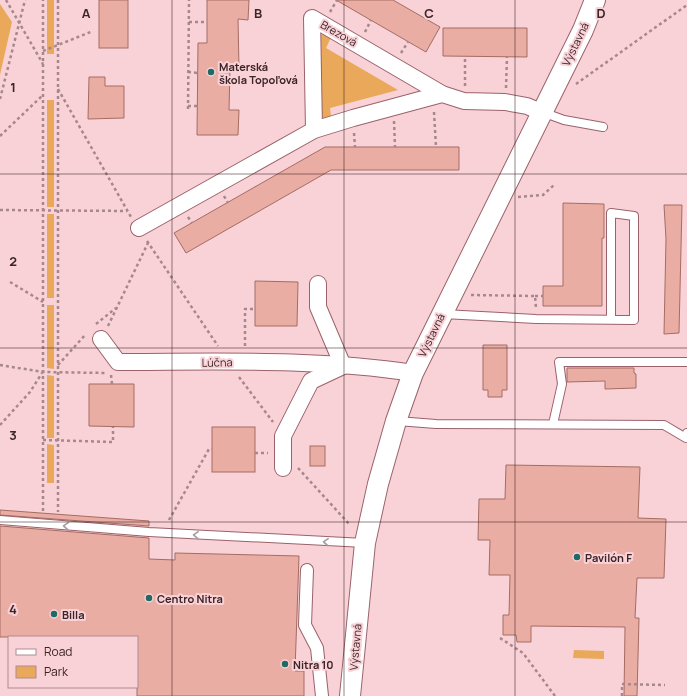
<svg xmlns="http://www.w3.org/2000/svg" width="687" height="696" viewBox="0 0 687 696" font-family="Manrope,sans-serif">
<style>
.green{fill:#e9a85a}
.building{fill:#eaada3;stroke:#a46c63}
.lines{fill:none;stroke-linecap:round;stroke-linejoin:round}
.service-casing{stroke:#9a626b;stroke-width:10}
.pedestrian-casing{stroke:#9a626b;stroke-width:14}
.minor-casing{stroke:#9a626b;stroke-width:18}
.tertiary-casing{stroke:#9a626b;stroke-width:22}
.path{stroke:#a7878b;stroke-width:2.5;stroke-dasharray:3 3;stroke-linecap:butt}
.service{stroke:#fff;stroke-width:8}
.pedestrian{stroke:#fff;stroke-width:12}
.minor{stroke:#fff;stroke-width:16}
.tertiary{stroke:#fff;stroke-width:20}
.oneway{stroke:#a79c9e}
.grid{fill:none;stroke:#3b2327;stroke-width:1;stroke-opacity:0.55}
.poi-dot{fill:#1e6a65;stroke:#f9d2d7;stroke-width:1.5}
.labels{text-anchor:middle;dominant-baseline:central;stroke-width:4;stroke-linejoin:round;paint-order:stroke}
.street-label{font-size:11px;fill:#3b2327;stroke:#f9d2d7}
.poi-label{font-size:11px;font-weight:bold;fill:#3b2327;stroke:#f9d2d7;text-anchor:start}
.grid-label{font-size:13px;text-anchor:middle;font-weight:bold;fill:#3b2327;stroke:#f9d2d7;stroke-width:4;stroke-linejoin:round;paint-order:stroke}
</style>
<rect width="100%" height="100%" fill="#f9d2d7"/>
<g class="green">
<rect x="47" y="0" width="7" height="54"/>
<path d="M0,4l12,18 -12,53z"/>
<path d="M326,31l7,2 -7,15 72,42 -68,18 2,17 -8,-3 -5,-6 -2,-73 4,-8z"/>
<rect x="47" y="100" width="7" height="107"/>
<rect x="47" y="214" width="7" height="84"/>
<path d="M47,305h7v64l-7,-1z"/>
<path d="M47,375l7,1v62h-7z"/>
<path d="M47,444l7,1v38h-7z"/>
<path d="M574,650l30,1v8l-31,-1z"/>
</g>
<g class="building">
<rect x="99" y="0" width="29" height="48"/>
<path d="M207,0h42l-1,20 -10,-1 1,50h-9l-1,41h10l-1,25h-41l1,-92h9z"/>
<path d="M336,0h57l47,27 -14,25z"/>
<path d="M443,28h84v29l-84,-1z"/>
<path d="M89,77h16v9h19v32l-36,1z"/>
<path d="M325,147h134v23h-128l-145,83 -12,-20z"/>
<path d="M563,203l41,1v34h-2v68h-59v-20h20z"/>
<path d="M664,205h18l-3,128 -15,1 2,-95z"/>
<path d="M255,281l43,1 -1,44h-42z"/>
<path d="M483,345h24v45h-5v7h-14v-7h-5z"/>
<path d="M567,368h67v5l2,1v14l-31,1v-8l-38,1z"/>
<path d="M89,384h45v43l-45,-1z"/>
<rect x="212" y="427" width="43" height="45"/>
<rect x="310" y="446" width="15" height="20"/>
<path d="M506,465l134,2 -2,51 28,1 -2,59h-27l-2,40h4l-2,78h-13l1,-69 -94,-1v16h-14l-1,-7h-13v-20h6l1,-40h-21l1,-35h-12l1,-41h26z"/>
<path d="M0,510l149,11v5l-149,-11z"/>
<path d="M0,526l149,12v21l26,1v-7l124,3 -4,115h9v25h-167v-59h-137z"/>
</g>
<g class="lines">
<g class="service-casing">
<g id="service">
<path d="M542,112l22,8 39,7"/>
<path d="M443,314l93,5 98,1v-104l-23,-3v106"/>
<path d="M397,421l39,3 228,1 22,13 1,-5"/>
<path d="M553,424l9,-40 -3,-22h128"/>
<path d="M0,520l149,12 216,11"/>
</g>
</g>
<g class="pedestrian-casing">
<path id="pedestrian" d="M307,570l-2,55 12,23 5,48"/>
</g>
<g class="minor-casing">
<g id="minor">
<path d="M314,130l-2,-112 130,76"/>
<path d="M139,228l175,-98 39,-12 89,-24 22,7 41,1 22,4 14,6"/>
<path d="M101,339l17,23c98,0 198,-4 295,11"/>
<path d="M283,468v-32l28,-55 32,-15 -25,-59v-23"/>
</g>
</g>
<g class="tertiary-casing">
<path id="tertiary" d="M350,696l15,-153 13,-59 18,-63 17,-48 170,-343 12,-30"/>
</g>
<g class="path">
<path d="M6,0l37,64"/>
<path d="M58,0v512"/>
<path d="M330,12l7,-12"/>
<path d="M189,22h18"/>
<path d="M365,32l6,-12"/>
<path d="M43,51l50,-20"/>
<path d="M401,53l7,-11"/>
<path d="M188,72l10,1"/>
<path d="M576,84l111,-79"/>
<path d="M465,86v-30"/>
<path d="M506,88l1,-31"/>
<path d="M58,89l73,128"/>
<path d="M0,99l25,-99"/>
<path d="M188,106h10"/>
<path d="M188,109l1,-109"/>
<path d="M434,112l2,35"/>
<path d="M394,121l1,26"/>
<path d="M354,133l1,14"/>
<path d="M0,136l43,-41"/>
<path d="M224,196l4,7"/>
<path d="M518,197l25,-2 11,-10"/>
<path d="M0,210l127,1"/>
<path d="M188,217l4,6"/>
<path d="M147,241l71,105"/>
<path d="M10,282l33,20"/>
<path d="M471,295l64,1 1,12"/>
<path d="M535,296h8"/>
<path d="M96,324l20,-16"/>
<path d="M108,326l40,-83"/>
<path d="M245,346v-37h10"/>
<path d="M0,365l43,7 64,1"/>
<path d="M58,365l28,-31"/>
<path d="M111,375l1,9"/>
<path d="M239,377l34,45"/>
<path d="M0,425l30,-33 12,-19"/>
<path d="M43,440l70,2v-15"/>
<path d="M255,453h13"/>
<path d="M298,468l52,57"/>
<path d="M43,511v-511"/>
<path d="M169,520l40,-71h3"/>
<path d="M500,638l23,15 32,43"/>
<path d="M622,696v-12l43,1"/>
</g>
<use href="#service" class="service"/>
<use href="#pedestrian" class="pedestrian"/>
<use href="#minor" class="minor"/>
<use href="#tertiary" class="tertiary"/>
</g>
<defs><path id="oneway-chevron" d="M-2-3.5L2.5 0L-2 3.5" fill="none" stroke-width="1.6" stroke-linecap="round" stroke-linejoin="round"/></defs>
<g class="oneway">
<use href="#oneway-chevron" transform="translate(66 526) rotate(-176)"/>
<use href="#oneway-chevron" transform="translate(196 535) rotate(-177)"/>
<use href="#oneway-chevron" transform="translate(326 542) rotate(-177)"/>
</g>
<path class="grid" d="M172,0v696M344,0v696M515,0v696M0,174h687M0,348h687M0,522h687"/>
<g class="poi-dot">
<circle cx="211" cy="72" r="4"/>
<circle cx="577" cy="557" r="4"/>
<circle cx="149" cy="598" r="4"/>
<circle cx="54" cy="614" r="4"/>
<circle cx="285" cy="664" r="4"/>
</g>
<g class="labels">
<g class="street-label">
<text transform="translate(339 33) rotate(30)">Brezová</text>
<text transform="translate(575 44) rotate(-64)">Výstavná</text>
<text transform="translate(431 335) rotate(-64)">Výstavná</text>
<text transform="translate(217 362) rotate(-1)">Lúčna</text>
<text transform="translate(355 647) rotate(-85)">Výstavná</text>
</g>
<g class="poi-label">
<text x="219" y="66">Materská<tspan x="219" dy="13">škola Topoľová</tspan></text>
<text x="585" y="557">Pavilón F</text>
<text x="157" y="598">Centro Nitra</text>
<text x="62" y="614">Billa</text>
<text x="293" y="664">Nitra 10</text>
</g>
</g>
<g class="grid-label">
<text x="86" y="18">A</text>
<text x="258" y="18">B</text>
<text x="429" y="18">C</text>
<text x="601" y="18">D</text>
<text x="13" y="92">1</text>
<text x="13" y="266">2</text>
<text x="13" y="440">3</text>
<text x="13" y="614">4</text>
</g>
<rect x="8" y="636" width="130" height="52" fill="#f9d2d7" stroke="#ad8c91"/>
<rect x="16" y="649" width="20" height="6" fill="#ffffff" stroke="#ad8c91"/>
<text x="44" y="656" font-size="12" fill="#3b2327">Road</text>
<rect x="16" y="666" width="20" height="12" fill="#e9a85a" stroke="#ad8c91"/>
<text x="44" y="676" font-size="12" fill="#3b2327">Park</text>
</svg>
